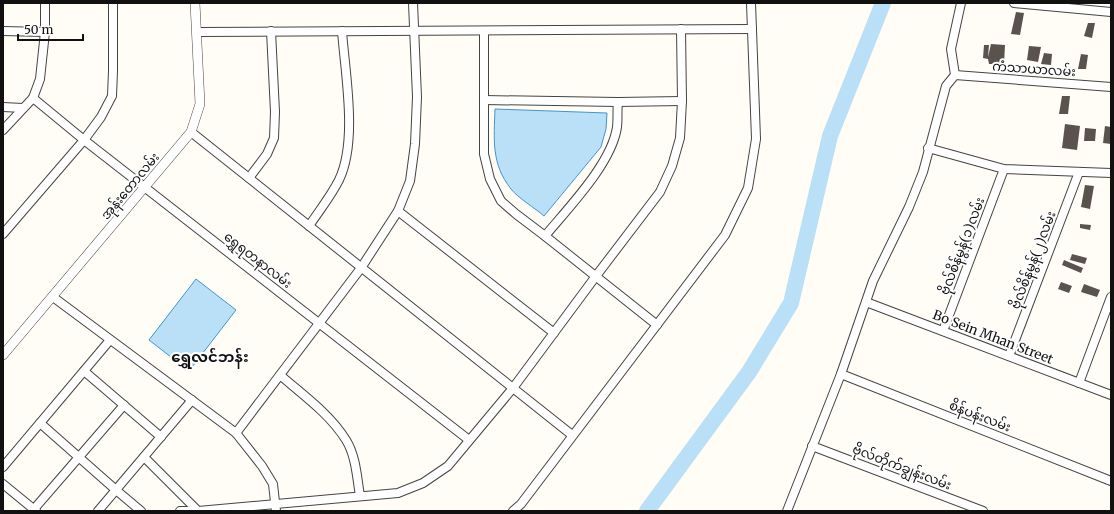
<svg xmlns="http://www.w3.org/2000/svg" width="1114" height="514" viewBox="0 0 1114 514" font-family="Merriweather,'Noto Sans Myanmar',serif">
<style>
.water{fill:#b9e0f7;stroke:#3f96cf}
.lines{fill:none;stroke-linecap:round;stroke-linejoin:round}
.river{stroke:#b9e0f7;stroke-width:16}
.building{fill:#5a524d}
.minor-casing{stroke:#444;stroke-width:10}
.tertiary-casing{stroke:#444;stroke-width:10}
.minor{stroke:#fff;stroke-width:8}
.tertiary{stroke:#fff;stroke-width:9}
.labels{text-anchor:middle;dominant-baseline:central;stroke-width:4;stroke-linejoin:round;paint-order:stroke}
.street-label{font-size:13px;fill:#111;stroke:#fff}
.quarter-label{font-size:15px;font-weight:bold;fill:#111;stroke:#fff}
</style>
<rect width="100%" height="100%" fill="#fffdf5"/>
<g class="water">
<path d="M495,109l112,4 -1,16 -5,18 -57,69c-9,-8 -26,-18 -33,-27 -20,-25 -17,-50 -16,-80z"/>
<path d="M196,279l40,31 -47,61 -40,-31z"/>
</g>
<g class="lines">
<path class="river" d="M647,511l102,-139 42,-69 39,-167 53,-133"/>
</g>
<g class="building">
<path d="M1016,12l8,1 -4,22 -9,-1z"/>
<path d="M1088,23h7l-3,15 -8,-2z"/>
<path d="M991,44l14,1 -1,19h-15l-1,-5 -5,-1 1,-13h5l-1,12z"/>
<path d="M1029,46l12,1 -3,15 -11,-2z"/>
<path d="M1044,53l8,1 -1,11 -10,-1z"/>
<path d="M1081,54l7,1 -2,14h-8z"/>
<path d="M1062,96h8l-2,18h-9z"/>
<path d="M1065,124l15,2 -3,24 -15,-2z"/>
<path d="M1105,126l6,1v17l-8,-1z"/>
<path d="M1085,128l11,1 -1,12h-11z"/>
<path d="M1085,185l9,1 -4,23 -9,-2z"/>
<path d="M1080,224l11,1 -1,5 -10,-2z"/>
<path d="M1072,254l15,4 -2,6 -15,-4z"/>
<path d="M1064,260l19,8 -2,5 -19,-8z"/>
<path d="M1061,282l11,4 -3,7 -11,-4z"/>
<path d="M1084,284l16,6 -3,7 -16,-5z"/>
</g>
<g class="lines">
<g class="minor-casing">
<g id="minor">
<path d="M1014,3l97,9"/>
<path d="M3,31l42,1"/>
<path d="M484,31v123l6,25 11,22 15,13 29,22 112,89"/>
<path d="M197,32l555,-3"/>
<path d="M955,75l156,12"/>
<path d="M33,98l51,42 385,300"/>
<path d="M484,100l134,2 64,-1"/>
<path d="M3,107l20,1"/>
<path d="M3,130l30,-32 7,-19 5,-47v-29"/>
<path d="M191,132l381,303"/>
<path d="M928,148l76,21 107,4"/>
<path d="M249,178l18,-24 7,-16 1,-26 -4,-81"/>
<path d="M398,211l156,122"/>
<path d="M309,226c10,-15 22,-30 30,-46 19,-39 6,-107 3,-149"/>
<path d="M3,234l81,-94 17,-23 11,-21 1,-25v-68"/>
<path d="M545,236c24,-29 67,-73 72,-109 1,-8 0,-17 1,-25"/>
<path d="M53,297l183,136 26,33 11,18 3,27"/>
<path d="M866,302l245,93"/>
<path d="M943,331l61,-162"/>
<path d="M1009,356l70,-184"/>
<path d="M84,371l77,66"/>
<path d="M841,374l270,107"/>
<path d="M280,375c23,20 50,39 66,65 10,16 11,38 14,56"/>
<path d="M1079,383l32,-86"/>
<path d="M40,423l76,67 25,21"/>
<path d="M236,433l125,-165 37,-57 12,-30 5,-37 2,-47 -4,-94"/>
<path d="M812,446l171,65"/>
<path d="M144,457l54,54"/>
<path d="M3,467l107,-127"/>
<path d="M3,484l33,27"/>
<path d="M34,509l90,-104"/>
<path d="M98,511l94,-111"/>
<path d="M180,511h18l200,-18 25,-10 25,-17 65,-78 83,-112 64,-84 12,-26 8,-28 2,-37 -1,-72"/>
<path d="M513,511l8,-7 204,-269 23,-47 8,-49 -5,-136"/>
<path d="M787,511l54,-137 32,-93 36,-74 14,-35 23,-86 9,-11 -4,-26 10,-46"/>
</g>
</g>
<g class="tertiary-casing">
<path id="tertiary" d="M3,355l188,-223 9,-28 -5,-101"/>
</g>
<use href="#minor" class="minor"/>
<use href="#tertiary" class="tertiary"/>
</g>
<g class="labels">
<g class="street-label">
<text transform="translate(1034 69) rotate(4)">ကံသာယာလမ်း</text>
<text transform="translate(130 186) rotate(-50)">အုန်းတောလမ်း</text>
<text transform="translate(962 246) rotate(-69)">ဗိုလ်စိန်မွန်(၁)လမ်း</text>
<text transform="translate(258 260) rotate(38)">ရွှေရတနာလမ်း</text>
<text transform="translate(1033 260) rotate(-69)">ဗိုလ်စိန်မွန်(၂)လမ်း</text>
<text transform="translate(993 337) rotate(21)">Bo Sein Mhan Street</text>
<text transform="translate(980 416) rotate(21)">စိန်ပန်းလမ်း</text>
<text transform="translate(902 467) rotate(21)">ဗိုလ်တိုက်ချွန်းလမ်း</text>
</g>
<g class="quarter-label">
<text x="210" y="356">ရွှေလင်ဘန်း</text>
</g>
</g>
<rect width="1114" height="514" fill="none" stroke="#111111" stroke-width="8"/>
<path d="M18 34v6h65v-6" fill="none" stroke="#111111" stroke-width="2"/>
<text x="24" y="34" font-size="12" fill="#111111" stroke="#ffffff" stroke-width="3" paint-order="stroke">50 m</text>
</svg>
